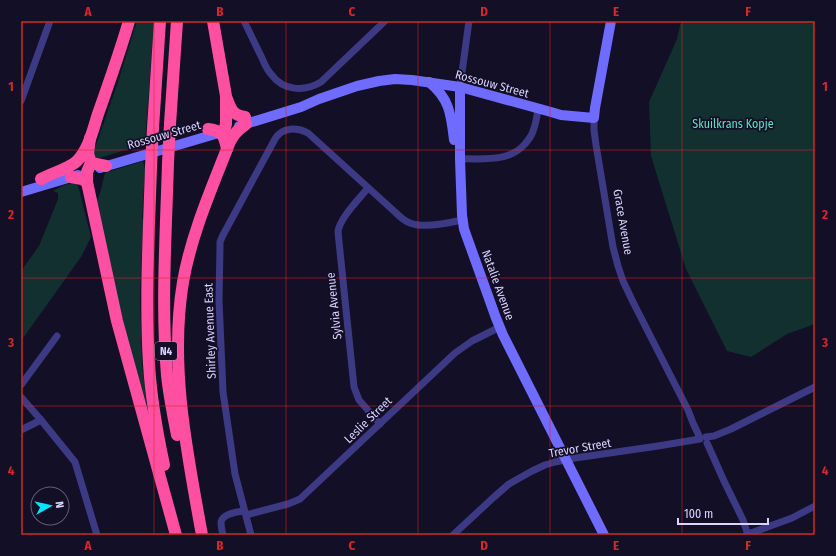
<svg xmlns="http://www.w3.org/2000/svg" width="836" height="556" viewBox="0 0 836 556" font-family="'Fira Sans Condensed',sans-serif">
<style>
.green{fill:#12302f}
.lines{fill:none;stroke-linecap:round;stroke-linejoin:round}
.street{stroke:#3d3a85;stroke-width:7}
.secondary{stroke:#6f6bff;stroke-width:10}
.highway{stroke:#ff4fa3;stroke-width:12}
.highway-bridge{stroke:#ff4fa3;stroke-width:12}
.grid{fill:none;stroke:#d62828;stroke-width:1;stroke-opacity:0.55}
.labels{text-anchor:middle;dominant-baseline:central;stroke-width:3.5;stroke-linejoin:round;paint-order:stroke}
.shield{fill:#130f26;stroke:#9e99be;stroke-width:1}
.shield-label{font-size:11px;font-weight:bold;fill:#d9d4ff}
.street-label{font-size:12px;fill:#d9d4ff;stroke:#130f26}
.park-label{font-size:12px;fill:#5fe0c0;stroke:#130f26}
.neatline{fill:none;stroke:#d62828;stroke-width:1.5}
.grid-label{font-size:13px;text-anchor:middle;font-weight:bold;fill:#d62828}
</style>
<rect width="100%" height="100%" fill="#130f26"/>
<g class="green">
<path d="M137,21h17l-9,123 -49,15 -3,-5 26,-75z"/>
<path d="M681,21h134v303l-28,10 -36,23 -24,-6 -41,-82 -35,-113 -2,-54 28,-63z"/>
<path d="M143,161l2,8 -3,50h1l-3,79 2,66 6,52 -2,4 -51,-216c6,-9 7,-21 10,-31z"/>
<path d="M73,183l4,1 2,5 12,48 -10,20 -60,84v-70l18,-25 19,-47v-6l-5,-2 11,-6z"/>
</g>
<g class="lines">
<g class="street">
<path d="M244,21c6,12 12,25 18,37 2,5 5,12 9,16 12,17 33,18 50,8l64,-61"/>
<path d="M460,87l9,-66"/>
<path d="M21,101l29,-80"/>
<path d="M594,118v12l2,15 17,102 5,19 5,15 10,21 55,108 5,13 7,15"/>
<path d="M460,159c23,-1 48,4 65,-15 3,-4 7,-8 8,-13 3,-7 4,-15 5,-22"/>
<path d="M368,188c-9,11 -29,31 -30,44l16,155 5,13 21,24"/>
<path d="M21,385l36,-49"/>
<path d="M21,397l20,23 34,42 22,73"/>
<path d="M21,430l20,-10"/>
<path d="M706,437l8,-1 17,-7 84,-42"/>
<path d="M707,443l17,38 19,39 5,15"/>
<path d="M246,515l42,-11 12,-5 155,-146 17,-12 28,-14"/>
<path d="M748,534l44,-16 23,-12"/>
<path d="M223,535c-1,-4 -2,-9 -2,-13 2,-9 16,-10 23,-11"/>
<path d="M251,535l-16,-61 -12,-82 -4,-92 1,-53v-5l3,-7 52,-96c7,-12 22,-12 33,-6l87,79c4,4 9,9 15,11 12,5 39,0 52,-3"/>
<path d="M453,535l41,-38 15,-13 23,-13 13,-6 10,-3 20,-4 83,-12 42,-7"/>
</g>
<g class="secondary">
<path d="M429,82c21,17 22,33 25,58"/>
<path d="M460,87v72l2,56 2,14 32,89 7,17 101,200"/>
<path d="M239,126l62,-19 18,-8 38,-13 22,-5 16,-2 17,1 48,7 91,25 10,3 33,3 1,-10 16,-87"/>
<path d="M100,168l122,-36"/>
<path d="M21,192l57,-17"/>
</g>
<g class="highway">
<path d="M213,21l13,75v28l-2,7"/>
<path d="M227,99c4,11 6,16 18,18"/>
<path d="M170,124l7,-103"/>
<path d="M153,128l7,-107"/>
<path d="M90,138l-2,16 3,9 -4,9v10l30,139 59,214"/>
<path d="M227,149c4,-12 9,-18 19,-25"/>
<path d="M91,163l15,3"/>
<path d="M168,163c-2,71 -7,142 -1,212 2,20 6,40 10,60"/>
<path d="M151,167c-2,65 -6,131 -2,197 2,34 8,68 15,101"/>
<path d="M71,177l11,2 5,3"/>
<path d="M41,179c10,-6 28,-10 36,-18 12,-12 16,-32 21,-47 11,-31 22,-62 31,-93"/>
<path d="M202,535c-15,-83 -33,-169 -19,-253 8,-46 27,-90 44,-133 -3,-14 -4,-18 -19,-20"/>
</g>
<g class="highway-bridge">
<path d="M168,163l2,-39"/>
<path d="M151,167l2,-39"/>
</g>
</g>
<path class="grid" d="M154,21v514M286,21v514M418,21v514M550,21v514M682,21v514M21,150h794M21,278h794M21,406h794"/>
<g class="labels">
<rect class="shield" x="155" y="342" width="22" height="18" rx="3"/>
<g class="shield-label">
<text x="166" y="351">N4</text>
</g>
<g class="street-label">
<text transform="translate(492 84) rotate(15)">Rossouw Street</text>
<text transform="translate(164 135) rotate(-16)">Rossouw Street</text>
<text transform="translate(623 222) rotate(80)">Grace Avenue</text>
<text transform="translate(498 285) rotate(70)">Natalie Avenue</text>
<text transform="translate(334 306) rotate(-96)">Sylvia Avenue</text>
<text transform="translate(210 331) rotate(-92)">Shirley Avenue East</text>
<text transform="translate(368 420) rotate(-44)">Leslie Street</text>
<text transform="translate(580 448) rotate(-10)">Trevor Street</text>
</g>
<g class="park-label">
<text x="733" y="124">Skuilkrans Kopje</text>
</g>
</g>
<rect width="836" height="556" fill="none" stroke="#130f26" stroke-width="44"/>
<g transform="translate(50 506) rotate(82)"><circle r="19" fill="#130f26" stroke="#625e7d"/>
<path d="M0-3L7 15L0 10L-7 15Z" fill="#00e5ff"/>
<text y="-6" font-size="11" font-weight="bold" text-anchor="middle" fill="#d9d4ff">N</text>
</g>
<path d="M678 518v6h90v-6" fill="none" stroke="#d9d4ff" stroke-width="2"/>
<text x="684" y="518" font-size="12" fill="#d9d4ff" stroke="#130f26" stroke-width="3" paint-order="stroke">100 m</text>
<rect x="22" y="22" width="792" height="512" class="neatline"/>
<g class="grid-label">
<text x="88" y="16">A</text>
<text x="220" y="16">B</text>
<text x="352" y="16">C</text>
<text x="484" y="16">D</text>
<text x="616" y="16">E</text>
<text x="748" y="16">F</text>
<text x="11" y="91">1</text>
<text x="825" y="91">1</text>
<text x="11" y="219">2</text>
<text x="825" y="219">2</text>
<text x="11" y="347">3</text>
<text x="825" y="347">3</text>
<text x="11" y="475">4</text>
<text x="825" y="475">4</text>
<text x="88" y="550">A</text>
<text x="220" y="550">B</text>
<text x="352" y="550">C</text>
<text x="484" y="550">D</text>
<text x="616" y="550">E</text>
<text x="748" y="550">F</text>
</g>
</svg>
